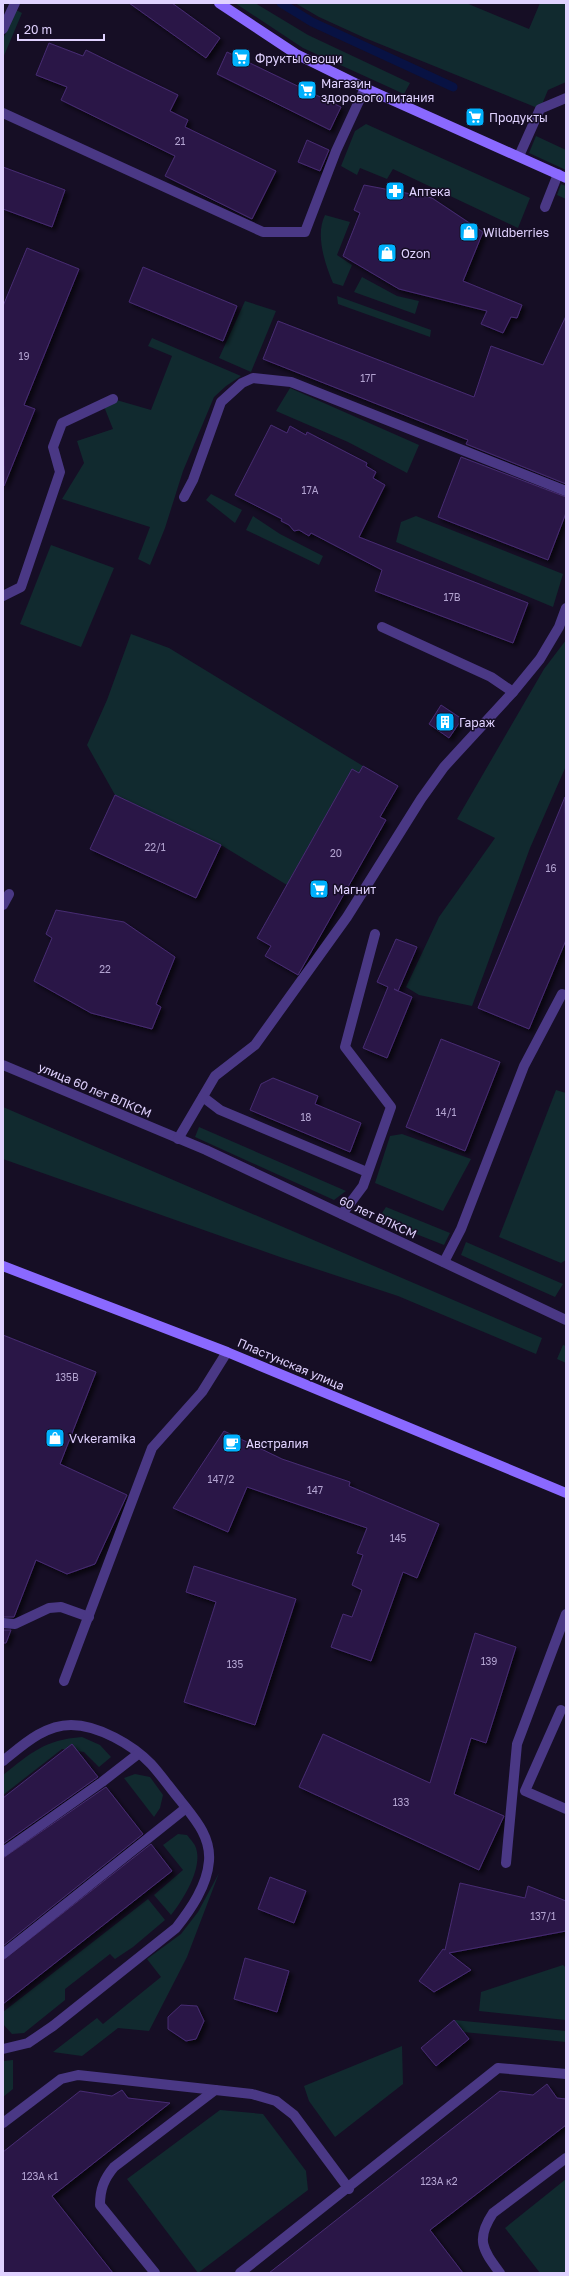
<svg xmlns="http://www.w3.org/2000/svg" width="569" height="2276" viewBox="0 0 569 2276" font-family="'Golos Text',sans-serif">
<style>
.green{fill:#112a2f}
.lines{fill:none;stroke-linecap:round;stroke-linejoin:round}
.stream{stroke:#081243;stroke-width:9}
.building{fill:#2b1946;stroke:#472b73;filter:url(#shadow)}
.lane{stroke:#4a3885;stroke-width:10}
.street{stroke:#4a3885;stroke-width:10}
.secondary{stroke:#8a69ff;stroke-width:10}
.labels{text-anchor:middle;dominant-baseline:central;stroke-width:3;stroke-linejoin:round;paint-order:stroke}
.number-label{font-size:10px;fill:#b3a4d1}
.poi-label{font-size:12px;fill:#e0d2ff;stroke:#160e25;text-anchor:start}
.street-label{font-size:12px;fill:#e0d2ff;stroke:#160e25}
</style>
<defs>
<filter id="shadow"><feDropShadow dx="3.5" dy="3.5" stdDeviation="2" flood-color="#0009"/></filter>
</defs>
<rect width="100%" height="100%" fill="#160e25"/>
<g class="green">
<path d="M235,3h20l53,32 102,48 -6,11 -101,-46z"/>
<path d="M295,3h171l63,26 11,-26h26v79l-18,8 -8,19 -175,-71 -46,-21z"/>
<path d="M16,10l6,3 -19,45v-19z"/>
<path d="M366,124l164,74 -12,30 -125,-59 -6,10 -27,-11 -3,7 -16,-9 14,-35z"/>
<path d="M536,136l30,14v20l-37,-17z"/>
<path d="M561,184l5,2v13l-9,-4z"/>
<path d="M325,215l25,7 -13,33 15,10 -9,21 -10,-3c-8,-19 -18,-48 -8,-68z"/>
<path d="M362,277l35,19 22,5 -4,13 -61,-22z"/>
<path d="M337,296l94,34 -1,7 -92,-33z"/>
<path d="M245,301l31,10 -25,61 -32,-14z"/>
<path d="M152,338l89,38 -15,10 -12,11 -31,74 -18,57 -15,37 -12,-6 12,-32 -88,-28 22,-36 -7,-22 36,-12 -10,-25 10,-5 38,11 21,-54 -24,-10z"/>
<path d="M290,388l129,57 -12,28 -59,-31 -72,-31z"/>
<path d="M211,494l31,16 -7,13 -29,-23z"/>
<path d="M253,516l27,18 43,22 -4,9 -73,-35z"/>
<path d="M416,516l147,58 -10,33 -157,-65 5,-20z"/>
<path d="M51,545l63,23 -33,79 -61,-23z"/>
<path d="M131,634l38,14 194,118 -4,7 -7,-4 -65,116 -66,-40 -106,-50 -28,-50 20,-45z"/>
<path d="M566,640v126l-36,82 -58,158 -53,-11 -13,-8 33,-70 56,-79 -38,-19 87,-150z"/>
<path d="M556,1090l10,3v167l-5,3 -62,-26z"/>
<path d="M3,1107l539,231 -6,16 -138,-58 -118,-39 -277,-98z"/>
<path d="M199,1127l147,64 -12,9 -139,-63z"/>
<path d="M402,1134l69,25 -28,52 -68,-28 15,-47z"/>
<path d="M386,1207l64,26 -6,12 -66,-26z"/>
<path d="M466,1242l97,42 -8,13 -94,-42z"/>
<path d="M563,1345l3,1v17l-9,-4z"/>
<path d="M82,1737l18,8 11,12 -12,10 -15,-15 -22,-3 -59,46v-20c28,-22 41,-35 79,-38z"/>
<path d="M135,1774l15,3 13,18 -3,13 -6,9 -30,-39z"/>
<path d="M178,1834l9,1c3,4 8,9 9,13 7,20 -13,52 -25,67l-17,-20 29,-25 -20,-25z"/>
<path d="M219,1873l-32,84 -38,74 -31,-3 -36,28 -29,-4 44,-34 6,6 58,-47 -14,-18 34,-25 17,-22z"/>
<path d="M148,1899l17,21 -32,27 -18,12 -5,-5 -45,35v11l-41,33 -12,1 -9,-10v-12z"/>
<path d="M563,1965l3,3v52l-87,-9 2,-19z"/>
<path d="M454,2020l112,11v11l-103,-10z"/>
<path d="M402,2046l1,38 -68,53 -26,-36 -5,-15z"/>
<path d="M13,2060v29l-10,8v-36z"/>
<path d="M220,2110l43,4 43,57 2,19 -110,83 -71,-94z"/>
<path d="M566,2179v94h-26l-35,-45z"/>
</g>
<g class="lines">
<path class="stream" d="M281,3l31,19 141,65"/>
</g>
<g class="building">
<path d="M129,3h43l48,35 -14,20z"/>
<path d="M49,43l34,13 3,-6 92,45 -8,16 18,9 -3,7 91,44 -24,48 -87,-43 10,-20 -114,-56 6,-13 -31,-12z"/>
<path d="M227,52l114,55 -11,23 -113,-56z"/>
<path d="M307,140l22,10 -9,21 -22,-9z"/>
<path d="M3,167l62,23 -13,37 -49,-18z"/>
<path d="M364,185l68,13 51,34 -20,49 59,24 -5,13 -6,-1 -8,16 -22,-9 6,-13 -88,-22 -56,-33 17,-43 -6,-3z"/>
<path d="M27,248l52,21 -55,136 11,4 -31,77 -1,-180z"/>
<path d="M143,267l94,39 -14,35 -94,-39z"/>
<path d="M566,316v168l-100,-40 2,-4 -205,-81 15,-38 196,76 17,-51 52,19z"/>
<path d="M271,425l16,8 3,-7 16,9 1,-3 60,31 -1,3 10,6 -3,6 12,7 -26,52 169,66 -15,40 -138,-52 7,-21 -71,-37 -2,3 -10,-6 -5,1 -5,-6 -8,-4 1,-2 -47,-24z"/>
<path d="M461,457l105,40v16l-18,47 -110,-43z"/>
<path d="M441,705l21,14 -13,19 -20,-14z"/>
<path d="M363,766l35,20 -18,31 6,3 -88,155 -33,-19 6,-10 -14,-8 95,-169 7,4z"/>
<path d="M115,795l106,50 -25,53 -106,-49z"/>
<path d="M565,797l1,143 -37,89 -51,-21z"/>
<path d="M56,910l68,12 51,35 -19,47 5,3 -9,22 -61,-16 -57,-32 18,-43 -6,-4z"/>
<path d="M396,939l21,8 -19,44 -4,-2 18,8 -25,61 -24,-10 25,-61 -11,-5z"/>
<path d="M441,1039l59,23 -35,89 -59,-24z"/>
<path d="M273,1078l45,18 -3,8 46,19 -11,29 -100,-42 11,-26z"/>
<path d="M3,1335l93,37 -36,92 67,31 -32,69 -28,10 -31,-14 -22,57h-11z"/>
<path d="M224,1431l58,28 68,23 -1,4 90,38 -22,54 -14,-6 -32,89 -40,-14 12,-33 9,3 10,-27 -10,-5 11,-30 -6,-2 10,-25 -120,-41 -19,45 -55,-24z"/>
<path d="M194,1566l102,33 -41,126 -71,-23 32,-100 -30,-10z"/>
<path d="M3,1630h8l-5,13h-3z"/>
<path d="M475,1633l41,14 -30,96 -15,-5 -17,56 50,22 -25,54 -180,-83 24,-53 107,49z"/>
<path d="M72,1744l26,33 -95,67v-46z"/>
<path d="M106,1787l37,47 -140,112v-88z"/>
<path d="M151,1844l21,27 -169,133v-44z"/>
<path d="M270,1877l36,14 -12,32 -36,-14z"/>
<path d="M460,1883l65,15 3,-12 38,15v30l-117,22 22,17 -37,22 -15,-11 24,-32 2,1z"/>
<path d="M245,1958l44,13 -12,41 -43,-13z"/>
<path d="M181,2005l16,1 7,15 -8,18 -10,2 -18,-12v-12z"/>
<path d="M454,2020l15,19 -33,27 -15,-18z"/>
<path d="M547,2084l10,14 9,1v26l-136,105 33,43h-194l231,-182 33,4z"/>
<path d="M122,2090l6,8 42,5 -118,93 61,77h-110v-121l77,-61 32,5z"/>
</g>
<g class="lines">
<g class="lane">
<path d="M3,113l260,119h42l31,-81 29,-63"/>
<path d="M519,156l21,-47 26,-11"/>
<path d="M545,207l13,-33"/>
<path d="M184,497l9,-17 28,-78 21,-19 11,-5 38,4 275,109"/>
<path d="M3,596l18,-9 39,-115 -7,-25 9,-24 51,-24"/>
<path d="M382,627l109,50 22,15"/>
<path d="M3,905l6,-11"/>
<path d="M203,1097l17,13 147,62"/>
<path d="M342,1214l21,-28 28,-79 -46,-60 30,-113"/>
<path d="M444,1262l17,-33 63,-163 38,-72"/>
<path d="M3,1623l12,1 34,-16 12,-1 28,10"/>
<path d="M64,1681l88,-233 50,-56 25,-40"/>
<path d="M561,1710l-36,81 41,18"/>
<path d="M3,1761c20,-16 41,-36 68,-36 27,0 62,20 80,39 10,11 19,24 29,36 14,18 31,36 29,61 -2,25 -18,48 -33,67l-123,98 -25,17 -25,6"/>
<path d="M3,1852l99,-70 36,-28"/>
<path d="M506,1863l11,-119 49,-130"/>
<path d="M3,1954l183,-146"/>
<path d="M3,2123l58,-44 17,-4 174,19 24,7 18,14 55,74"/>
<path d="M155,2273l-55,-68c0,-16 4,-26 14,-38l101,-77"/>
<path d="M240,2273l258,-205 68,6"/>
<path d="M500,2273c-17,-23 -25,-33 -7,-60l73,-55"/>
</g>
<g class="street">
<path d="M3,29l12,-26"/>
<path d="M3,1065l203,85 360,170"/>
<path d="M178,1139l37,-63 40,-31 92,-128 74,-118 23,-32 69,-75 27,-33 19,-32 7,-19"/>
</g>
<g class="secondary">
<path d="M219,3l77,51 69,34 201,90"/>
<path d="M3,1266l224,86 339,141"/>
</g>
</g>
<defs>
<g id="supermarket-square" transform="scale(1)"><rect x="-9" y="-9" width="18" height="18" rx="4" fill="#00b1fd" stroke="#160e25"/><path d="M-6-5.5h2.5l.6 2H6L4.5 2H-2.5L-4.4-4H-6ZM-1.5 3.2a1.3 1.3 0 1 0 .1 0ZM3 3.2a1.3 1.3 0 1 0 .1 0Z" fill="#fff"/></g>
<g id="pharmacy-square" transform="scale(1)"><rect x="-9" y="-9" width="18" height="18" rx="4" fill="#00b1fd" stroke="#160e25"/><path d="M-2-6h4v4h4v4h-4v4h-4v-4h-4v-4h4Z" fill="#fff"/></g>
<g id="shop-square" transform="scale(1)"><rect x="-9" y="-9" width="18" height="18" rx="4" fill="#00b1fd" stroke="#160e25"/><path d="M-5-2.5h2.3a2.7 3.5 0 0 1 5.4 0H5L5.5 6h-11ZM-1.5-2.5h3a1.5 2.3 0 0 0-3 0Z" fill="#fff"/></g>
<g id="building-square" transform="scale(1)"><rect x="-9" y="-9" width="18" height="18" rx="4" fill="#00b1fd" stroke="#160e25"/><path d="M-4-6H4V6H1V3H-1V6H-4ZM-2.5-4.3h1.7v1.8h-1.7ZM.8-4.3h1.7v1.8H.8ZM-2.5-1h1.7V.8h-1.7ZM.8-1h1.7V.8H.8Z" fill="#fff"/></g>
<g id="cafe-square" transform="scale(1)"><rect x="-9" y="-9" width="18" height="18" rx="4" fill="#00b1fd" stroke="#160e25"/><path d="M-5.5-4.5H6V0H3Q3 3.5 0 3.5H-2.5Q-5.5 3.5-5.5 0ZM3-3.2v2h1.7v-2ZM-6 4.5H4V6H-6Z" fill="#fff"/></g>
</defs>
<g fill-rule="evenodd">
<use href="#supermarket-square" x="241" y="58"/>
<use href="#supermarket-square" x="307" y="90"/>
<use href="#supermarket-square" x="475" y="117"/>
<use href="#pharmacy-square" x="395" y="191"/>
<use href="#shop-square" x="469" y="232"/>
<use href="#shop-square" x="387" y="253"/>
<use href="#building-square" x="445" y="722"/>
<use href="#supermarket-square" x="319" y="889"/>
<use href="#shop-square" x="55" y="1438"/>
<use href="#cafe-square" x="232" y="1443"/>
</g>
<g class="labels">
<g class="number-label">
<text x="180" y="141">21</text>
<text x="24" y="356">19</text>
<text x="368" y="378">17Г</text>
<text x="310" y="490">17А</text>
<text x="452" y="597">17В</text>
<text x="155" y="847">22/1</text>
<text x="336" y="853">20</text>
<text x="551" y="868">16</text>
<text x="105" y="969">22</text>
<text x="446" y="1112">14/1</text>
<text x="306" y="1117">18</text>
<text x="67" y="1377">135В</text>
<text x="221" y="1479">147/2</text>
<text x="315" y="1490">147</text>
<text x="398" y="1538">145</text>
<text x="489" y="1661">139</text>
<text x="235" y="1664">135</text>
<text x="401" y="1802">133</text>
<text x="543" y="1916">137/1</text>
<text x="40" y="2176">123А к1</text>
<text x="439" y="2181">123А к2</text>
</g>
<g class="poi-label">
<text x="255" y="58">Фрукты овощи</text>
<text x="321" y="83">Магазин<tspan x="321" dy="14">здорового питания</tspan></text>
<text x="489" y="117">Продукты</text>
<text x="409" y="191">Аптека</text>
<text x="483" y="232">Wildberries</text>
<text x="401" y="253">Ozon</text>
<text x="459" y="722">Гараж</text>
<text x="333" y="889">Магнит</text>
<text x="69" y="1438">Vvkeramika</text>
<text x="246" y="1443">Австралия</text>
</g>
<g class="street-label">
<text transform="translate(95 1090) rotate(23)">улица 60 лет ВЛКСМ</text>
<text transform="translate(378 1217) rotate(25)">60 лет ВЛКСМ</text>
<text transform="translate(291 1364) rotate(23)">Пластунская улица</text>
</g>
</g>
<rect width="569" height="2276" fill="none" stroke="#e0d2ff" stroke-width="8"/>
<path d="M18 34v6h86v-6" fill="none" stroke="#e0d2ff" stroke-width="2"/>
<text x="24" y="34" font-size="12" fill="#e0d2ff" stroke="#160e25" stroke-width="3" paint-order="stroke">20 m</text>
</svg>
